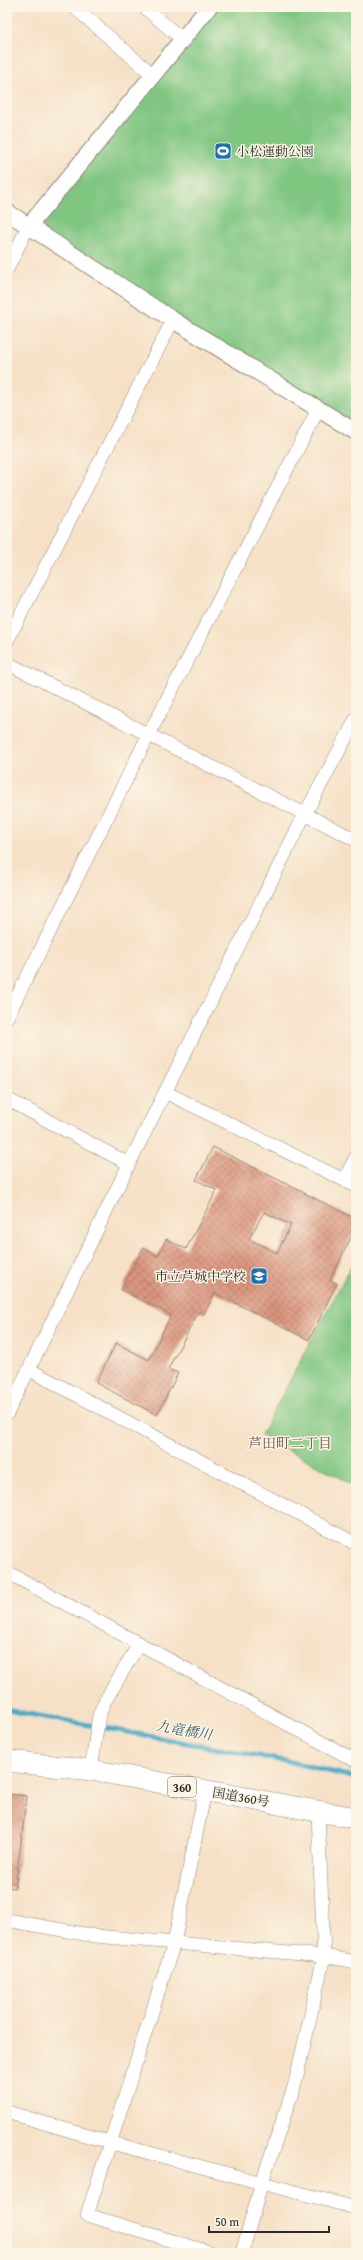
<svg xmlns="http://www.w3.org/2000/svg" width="363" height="2260" viewBox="0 0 363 2260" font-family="'Gentium Book Plus','Noto Serif JP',serif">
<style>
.green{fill:#7fc681;stroke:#557856}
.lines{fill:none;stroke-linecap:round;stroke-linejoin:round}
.stream{stroke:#49abc8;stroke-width:5}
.building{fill:url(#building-cross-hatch);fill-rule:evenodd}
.minor-casing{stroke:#908679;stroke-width:14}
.tertiary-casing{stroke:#908679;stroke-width:18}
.trunk-casing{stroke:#908679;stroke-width:22}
.minor{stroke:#fff;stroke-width:13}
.tertiary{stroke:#fff;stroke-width:16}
.trunk{stroke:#fff;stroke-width:21}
.labels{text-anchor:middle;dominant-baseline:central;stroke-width:3;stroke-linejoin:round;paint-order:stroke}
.shield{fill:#fcf5e5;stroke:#6a6863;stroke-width:1}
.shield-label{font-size:12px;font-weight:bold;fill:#2b2b2b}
.poi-label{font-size:13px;fill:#2b2b2b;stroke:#fcf5e5;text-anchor:start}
.street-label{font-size:13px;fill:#2b2b2b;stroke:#fcf5e5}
.neighbourhood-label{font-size:14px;fill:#695048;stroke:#fcf5e5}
.water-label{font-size:14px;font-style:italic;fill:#375e6a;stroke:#fcf5e5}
</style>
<defs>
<pattern id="building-cross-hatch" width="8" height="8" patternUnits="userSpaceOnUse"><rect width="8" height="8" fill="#dc957e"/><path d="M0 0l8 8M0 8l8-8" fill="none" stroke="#b37a67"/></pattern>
</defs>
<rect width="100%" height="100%" fill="#fcf5e5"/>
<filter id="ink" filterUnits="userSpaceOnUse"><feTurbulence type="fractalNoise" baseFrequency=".025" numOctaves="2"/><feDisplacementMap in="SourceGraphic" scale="8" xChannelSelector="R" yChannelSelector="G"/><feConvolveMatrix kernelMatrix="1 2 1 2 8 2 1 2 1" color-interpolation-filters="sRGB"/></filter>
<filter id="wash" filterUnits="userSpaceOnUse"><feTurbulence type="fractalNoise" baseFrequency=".012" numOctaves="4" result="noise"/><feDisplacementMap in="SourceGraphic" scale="16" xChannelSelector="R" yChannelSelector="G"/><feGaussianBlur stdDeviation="0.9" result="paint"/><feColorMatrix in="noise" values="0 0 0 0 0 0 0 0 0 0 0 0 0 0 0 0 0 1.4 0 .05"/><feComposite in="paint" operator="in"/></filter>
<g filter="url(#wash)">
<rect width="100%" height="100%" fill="#f6e1c7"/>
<g class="green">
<path d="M209,7h147v425l-328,-205z"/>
<path d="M352,1264l4,2v220l-95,-51z"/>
</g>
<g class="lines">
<path class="stream" d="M7,1710l289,53 60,15"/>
</g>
<g id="blocks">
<g class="building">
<path d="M213,1147l143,72v8l-26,53 7,3 -28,57 -94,-47 -11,21 -5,-3 -31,58 10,4 -21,42 -61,-32 20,-40 33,17 22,-45 -50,-25 22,-42 15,8 8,-17 20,10 31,-59 -21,-10zM264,1212l27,13 -14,28 -28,-14z"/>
<path d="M7,1794l20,2 -12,92 -8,-1z"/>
</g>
</g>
</g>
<g filter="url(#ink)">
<use href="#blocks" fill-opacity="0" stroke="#908679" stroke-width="1"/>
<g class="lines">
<g class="minor-casing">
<g id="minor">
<path d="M74,7l79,68"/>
<path d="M144,7l38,32"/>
<path d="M7,269l21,-42"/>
<path d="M7,641l166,-321"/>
<path d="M7,663l349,177"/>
<path d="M7,1017l142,-283 170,-326"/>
<path d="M165,1092l191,94"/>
<path d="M7,1099l122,65"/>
<path d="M344,1180l12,-23"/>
<path d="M30,1370l326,174"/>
<path d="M7,1414l122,-250 176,-350 51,-95"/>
<path d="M7,1572l349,189"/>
<path d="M91,1770l8,-55 6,-14 34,-57"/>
<path d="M205,1791l-31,152 -87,272 125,38"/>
<path d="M7,1920l88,16 229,20 32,6"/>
<path d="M7,2112l105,31 244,65"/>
<path d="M242,2253l20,-71 33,-98 29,-128 -6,-144"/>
</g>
</g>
<g class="tertiary-casing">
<g id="tertiary">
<path d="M7,212l166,108 183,112"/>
<path d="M28,227l181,-220"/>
</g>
</g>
<g class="trunk-casing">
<path id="trunk" d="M7,1761l84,9 265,48"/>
</g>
<use href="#minor" class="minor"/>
<use href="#tertiary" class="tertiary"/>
<use href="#trunk" class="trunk"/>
</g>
</g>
<defs>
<g id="stadium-square" transform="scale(0.9)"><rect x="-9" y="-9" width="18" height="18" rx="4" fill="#1f6fb2" stroke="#fcf5e5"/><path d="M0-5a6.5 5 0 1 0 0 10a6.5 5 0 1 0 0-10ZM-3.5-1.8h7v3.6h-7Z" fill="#fff"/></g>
<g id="school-square" transform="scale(0.9)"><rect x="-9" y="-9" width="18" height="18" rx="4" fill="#1f6fb2" stroke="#fcf5e5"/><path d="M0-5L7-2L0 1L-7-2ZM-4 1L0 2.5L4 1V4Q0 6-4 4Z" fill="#fff"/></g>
</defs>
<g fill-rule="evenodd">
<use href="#stadium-square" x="223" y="151"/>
<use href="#school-square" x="259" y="1276"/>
</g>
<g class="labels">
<rect class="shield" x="168" y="1777" width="28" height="20" rx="3"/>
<g class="shield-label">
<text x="182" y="1787">360</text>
</g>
<g class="poi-label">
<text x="236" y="151">小松運動公園</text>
<text x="246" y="1276" text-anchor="end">市立芦城中学校</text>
</g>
<g class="street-label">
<text transform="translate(241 1797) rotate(10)">国道360号</text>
</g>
<g class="neighbourhood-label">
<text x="290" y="1443">芦田町二丁目</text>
</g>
<g class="water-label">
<text transform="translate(184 1730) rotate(10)">九竜橋川</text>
</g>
</g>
<rect width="363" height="2260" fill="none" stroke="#fcf5e5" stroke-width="24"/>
<path d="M209 2226v6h120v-6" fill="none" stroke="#2b2b2b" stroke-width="2"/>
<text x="215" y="2226" font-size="12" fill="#2b2b2b" stroke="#fcf5e5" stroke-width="3" paint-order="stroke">50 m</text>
</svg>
